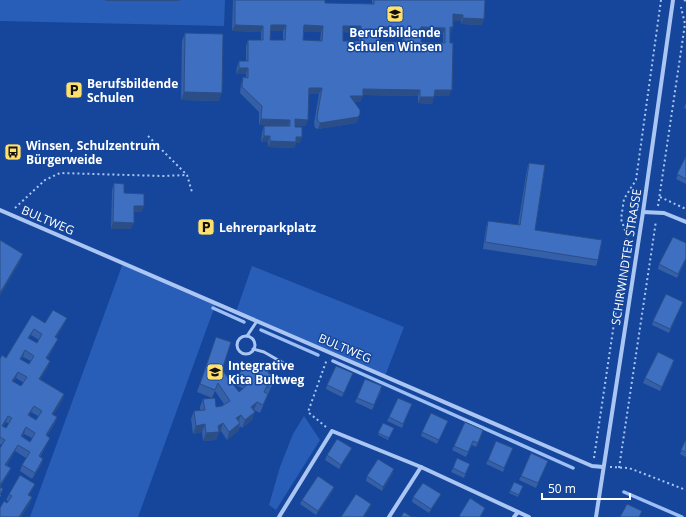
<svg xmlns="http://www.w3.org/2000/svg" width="686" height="517" viewBox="0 0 686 517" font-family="'Open Sans',sans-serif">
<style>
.green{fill:#295eb8}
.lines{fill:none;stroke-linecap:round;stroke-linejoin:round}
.stream{stroke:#9dbff5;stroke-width:3.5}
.path{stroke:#abc6f3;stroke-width:2;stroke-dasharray:2 3;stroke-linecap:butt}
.lane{stroke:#abc6f3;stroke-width:3}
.street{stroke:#abc6f3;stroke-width:4}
.wall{fill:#355fa6;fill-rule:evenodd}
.shaded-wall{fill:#2b4e87}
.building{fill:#3e6fc1;stroke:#2b4e87;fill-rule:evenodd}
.labels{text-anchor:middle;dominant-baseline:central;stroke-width:3;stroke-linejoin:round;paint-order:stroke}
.poi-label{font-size:12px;font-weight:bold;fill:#fff;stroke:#15469b;text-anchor:start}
.street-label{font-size:12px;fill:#fff;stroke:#15469b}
</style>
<rect width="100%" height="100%" fill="#15469b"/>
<g class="green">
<path d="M0,0h225l-1,26 -224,-5z"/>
<path d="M123,263l93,40 -78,214h-108z"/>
<path d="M252,266l152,61 -19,49 -149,-64z"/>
<path d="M304,416l16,24 -44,70 -7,-5 11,-38 13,-33z"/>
</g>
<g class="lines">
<g class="stream">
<path d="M213,308l31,14"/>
<path d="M261,330l57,25"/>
<path d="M333,361l240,107"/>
<path d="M624,492l58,25"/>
</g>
<g class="path">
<path d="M684,0l2,1"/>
<path d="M148,136l39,39 5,17"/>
<path d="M660,197l26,12"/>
<path d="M658,206l27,-182 -4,-17"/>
<path d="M15,208l30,-28 15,-7 103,3 24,-1"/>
<path d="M326,427l-18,-15 19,-53"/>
<path d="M594,458l33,-222 -6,-17 3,-20 12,-19 25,-180"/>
<path d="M610,467l19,1 57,22"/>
<path d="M619,468l37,-247"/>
</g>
<g class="lane">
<path d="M247,336l10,-15"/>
<circle cx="246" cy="345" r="9"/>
<path d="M253,349l11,3 21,12"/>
</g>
<g class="street">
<path d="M0,210l592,256 11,1"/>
<path d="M643,212l21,1 22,9"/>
<path d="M279,517l53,-86 89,36 108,50"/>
<path d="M389,517l32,-50"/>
<path d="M514,517l4,-5"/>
<path d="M596,517l47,-305 30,-212"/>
</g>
</g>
<g class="wall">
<path d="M233,0h92v3l47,1v-4h113l-1,19 -2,6 -21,-1v-3h-8l-3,13 -1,62h-15l-2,8 -14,-1v-7l-55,-1 -3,7h-6l4,18 -2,3 -38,6 -3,-1 -1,-5 5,-29h-11l-2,32h-11l5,17h-4l-2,5 -26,-1v-5h-7l1,-10 2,-6h24l-29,-1v-13l-19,-19 1,-9 2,-7 3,1v-4h-10l1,-7 2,-6h7v-15l2,-6h13v-8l-29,-1zM271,31h12v9h-13zM304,32h17l-1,9 -17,-1zM343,32l16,1v8h-16zM380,33l22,1v8h-22zM421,33l22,1v9l-22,-1z"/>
<path d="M185,33l34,68 -38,-1 1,-59z"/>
<path d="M686,103v6l-2,-1z"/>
<path d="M686,156v28l-10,-5z"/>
<path d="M529,163l6,67 63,30 -2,6 -113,-17 3,-22 2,-6 30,4 9,-56z"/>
<path d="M114,183l28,29h-8l-3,17h-20l1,-39z"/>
<path d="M686,243v16l-9,19 -19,-9 1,-5z"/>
<path d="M683,302l-14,31 -17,-8 1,-4z"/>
<path d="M32,315l13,8 22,-5 -3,6 -8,14 -1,7 -8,14 1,8 -8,12 24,15 -2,7 -9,13 4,3 -2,6 -8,13v8l-7,13 3,2 -2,6 -9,14 -12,-8 2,-6 4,-7 -11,-7 -8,14 4,3 -3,6 -8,13 1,9 -1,1v-49l2,-3 -2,-1v-85l6,-1zM31,335l8,5 -2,3 -8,-4zM23,357l8,4 -2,3 -8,-4zM16,378l8,5 -3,3 -8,-5zM31,412l7,4 -2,4 -7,-5zM6,422l3,2 -3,4 -3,-2zM24,434l8,4 -2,4 -8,-5z"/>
<path d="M216,337l6,33 17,22 5,-3 -9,-4 3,-8 30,-4 8,3 -16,37 -6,-3 -2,10 -10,8 -2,-2 -2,5 -11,9 -6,-9 -2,1 -3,8 -13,1 -1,-9 -9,2 -2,-15 3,-8 6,-1v-3l3,-8 13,8 6,-1 2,-2 -9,-13 -3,7 -15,-6z"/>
<path d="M673,364l-13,27 -17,-8 2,-5z"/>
<path d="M353,373l-11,24 -16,-8 1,-4z"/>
<path d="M381,391l-9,19 -17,-8 2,-4z"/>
<path d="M412,404l-10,24 -15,-7 2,-4z"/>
<path d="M448,421l-11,23 -16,-8 1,-4z"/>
<path d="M383,423l11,5 -6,12 -10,-5z"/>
<path d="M482,434l-6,13 -4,-2 -6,12 -14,-7 2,-4z"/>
<path d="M686,439v18l-6,-3z"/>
<path d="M513,448l-10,24 -17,-8 2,-4z"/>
<path d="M350,452l-11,17 -14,-9 2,-5z"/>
<path d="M470,464l-6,14 -13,-6 2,-4z"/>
<path d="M546,465l-10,23 -17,-8 2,-4z"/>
<path d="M393,473l-11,18 -16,-10 1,-5z"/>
<path d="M514,482l9,4 -5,11 -9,-4z"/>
<path d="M35,484l-3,6 -3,5 3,2 -2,6 -9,14h-21l8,-16 -2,-1 3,-6z"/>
<path d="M334,487l-2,5 -16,23 -16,-11 2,-4z"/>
<path d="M441,494l-2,4 -10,15 -17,-11 1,-5z"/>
</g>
<g class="shaded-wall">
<path d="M105,0h75l-1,1h-74z"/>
<path d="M453,14l10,1 -2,6h-10z"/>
<path d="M463,18l21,1 -2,6 -21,-1z"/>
<path d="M235,25l28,1 -2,6 -29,-1z"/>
<path d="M271,25h15l-3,6h-14z"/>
<path d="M304,25l19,1 -2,6h-19z"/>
<path d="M343,26h18l-2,7 -18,-1z"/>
<path d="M380,27h24l-2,7 -24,-1z"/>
<path d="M421,27l24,1 -2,6 -24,-1z"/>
<path d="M450,27h3l-2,7h-3z"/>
<path d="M239,68h9l-2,6h-10z"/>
<path d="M309,88h13l-3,6h-13z"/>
<path d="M363,89l57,1 -2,6 -57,-1z"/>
<path d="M435,90h17l-3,6h-17z"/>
<path d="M184,92l38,1 -3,8 -38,-1z"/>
<path d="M350,96h13l-3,6h-12z"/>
<path d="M420,97h14l-2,7 -14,-1z"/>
<path d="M360,114l-2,6 -2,3 -38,6 2,-6z"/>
<path d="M261,119l29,1 -2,6 -29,-1z"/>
<path d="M295,119l13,1 -2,6h-13z"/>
<path d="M264,136h6l-2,6h-7z"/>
<path d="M296,137h6l-2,6h-4l-2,5 -26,-1 2,-6z"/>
<path d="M134,206h10l-2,6h-10z"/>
<path d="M113,222l21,1 -3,6h-20z"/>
<path d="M23,254l-3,8 -20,34v-3z"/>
<path d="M67,318l-3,6 -11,20 2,-7z"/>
<path d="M34,329l-3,6 -5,9 2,-6z"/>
<path d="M58,339l-3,6 -11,20 2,-7z"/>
<path d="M25,350l-2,7 -5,8 2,-6z"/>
<path d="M50,361l-2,6 -11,18 2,-6z"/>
<path d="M18,372l-2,6 -6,9 2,-6z"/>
<path d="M64,394l-2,7 -12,19 2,-6z"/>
<path d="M257,402l-3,8 -6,5 3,-8z"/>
<path d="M34,406l-3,6 -5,9 2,-6z"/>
<path d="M255,412l-3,8 -10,8 3,-8z"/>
<path d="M241,415l-3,8 -2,-5z"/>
<path d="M8,416l-2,6 -6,9 2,-5z"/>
<path d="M57,417l-2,6 -12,19 3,-7z"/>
<path d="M223,423l-2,8 -2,1 -3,8 -13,1 3,-8z"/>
<path d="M240,423l-2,8 -11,9 2,-8z"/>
<path d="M205,424l-3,8 -9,2 3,-8z"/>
<path d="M26,427l-2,7 -6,8 3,-6z"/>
<path d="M50,438l-3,6 -11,18 3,-6z"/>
<path d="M18,445l-3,6 -12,20 2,-6z"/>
<path d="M352,448l-2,4 -11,17 2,-4z"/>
<path d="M43,459l-2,6 -9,14 3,-6z"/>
<path d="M11,468l-3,6 -8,14v-3z"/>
<path d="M394,469l-1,4 -11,18 1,-4z"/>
<path d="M35,484l-3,6 -6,11 2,-6z"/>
<path d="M334,487l-2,5 -16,23 2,-4z"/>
<path d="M441,494l-2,4 -10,15 2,-4z"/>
<path d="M32,497l-2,6 -9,14h-2z"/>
<path d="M371,504l-1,4 -6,9h-1z"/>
</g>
<g class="building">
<path d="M235,0h90v3l49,1v-4h111l-1,19 -21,-1v-3l-10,-1v13h-3v16h3l-1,47h-17l-1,7h-14v-7l-57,-1v7h-13l10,14v4l-2,3 -38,6 -2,-2 -1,-4 5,-29h-13l-1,32 -13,-1v8h7v10h-6v5l-26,-1v-5h-6v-10h26v-6l-29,-1 1,-13 -20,-19 1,-10 5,1v-10h-9v-7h9v-21h15v-14l-28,-1zM271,25h15l-1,15h-15zM304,25l19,1 -1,15 -19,-1zM343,26h18v15h-18zM380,27h24v15h-24zM421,27l24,1v15l-24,-1z"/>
<path d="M185,33l38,1 -1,59 -38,-1z"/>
<path d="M686,156v23l-9,-5z"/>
<path d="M529,163l16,2 -10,65 67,10 -4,20 -113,-18 3,-21 32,4z"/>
<path d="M114,183l10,1v9l20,1v12h-10v17l-21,-1z"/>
<path d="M673,237l13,6v15l-8,16 -19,-10z"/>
<path d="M0,240l23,14 -23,39z"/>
<path d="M666,294l17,8 -13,27 -17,-8z"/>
<path d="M53,310l14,8 -12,19 3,2 -12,19 4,3 -11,18 25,15 -12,20 5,3 -11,18 4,3 -11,18 4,3 -8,14 -13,-8 8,-13 -12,-7 -13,20 6,3 -11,17v-37l5,-8 -5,-3v-78l2,-4 4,3 26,-43 13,8zM34,329l8,5 -5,9 -9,-5zM25,350l9,6 -5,8 -9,-5zM18,372l9,5 -6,9 -9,-5zM34,406l8,5 -6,9 -8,-5zM8,416l4,2 -6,10 -4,-2zM26,427l9,6 -5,9 -9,-6z"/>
<path d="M216,337l15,5 -9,28 17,22 6,-5 3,-6 -10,-4 6,-13 10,4 2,-5 14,6 -2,4 8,3 -5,12 -4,-2 -3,6 4,2 -5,11 -6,-3 -6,5 4,5 -10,8 -4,-5 -5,3 4,5 -11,9 -6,-9 -5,3 1,6 -13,1 -1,-9 -9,2 -2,-15 11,-1 -2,-11 12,-1 1,9 6,-1 8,-5 -12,-18 -3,7 -15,-6z"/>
<path d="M658,352l16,8 -12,27 -17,-9z"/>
<path d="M336,366l17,7 -9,20 -17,-8z"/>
<path d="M365,379l17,7 -8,19 -17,-7z"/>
<path d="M398,398l14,6 -9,20 -14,-7z"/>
<path d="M431,413l17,8 -9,19 -17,-8z"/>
<path d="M465,422l18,8 -5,13 -5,-2 -5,11 -14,-6z"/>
<path d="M383,423l11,5 -5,10 -11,-5z"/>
<path d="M337,439l15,9 -11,17 -14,-10z"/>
<path d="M686,439v13l-5,-2z"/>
<path d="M496,441l17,7 -9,20 -16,-8z"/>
<path d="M531,453l17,8 -10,22 -17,-7z"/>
<path d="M457,458l13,6 -5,10 -12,-6z"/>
<path d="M378,459l16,10 -11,18 -16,-11z"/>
<path d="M20,475l15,9 -7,11 4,2 -13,20h-19v-9l4,-7 3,2 5,-7 -3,-2z"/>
<path d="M318,476l16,11 -16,24 -16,-11z"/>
<path d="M514,482l9,4 -4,9 -9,-4z"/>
<path d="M423,483l18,11 -10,15 -18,-12z"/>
<path d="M0,487l3,2 -3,6z"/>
<path d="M356,494l15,10 -8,13h-22z"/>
<path d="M470,498l15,10 -5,9h-19l-2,-1z"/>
<path d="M627,504l15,7 -3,6h-19z"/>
<path d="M404,512l8,5h-11z"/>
</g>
<defs>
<g id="school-square" transform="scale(0.9)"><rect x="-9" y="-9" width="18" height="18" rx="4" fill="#ffe06c" stroke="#15469b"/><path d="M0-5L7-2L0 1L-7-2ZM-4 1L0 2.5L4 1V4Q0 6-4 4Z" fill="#111"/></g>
<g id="parking-square" transform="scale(0.9)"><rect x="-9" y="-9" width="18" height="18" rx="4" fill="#ffe06c" stroke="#15469b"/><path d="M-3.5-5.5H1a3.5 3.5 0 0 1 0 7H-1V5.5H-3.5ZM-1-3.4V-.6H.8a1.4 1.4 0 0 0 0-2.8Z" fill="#111"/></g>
<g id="bus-square" transform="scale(0.9)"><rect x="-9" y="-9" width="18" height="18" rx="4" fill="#ffe06c" stroke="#15469b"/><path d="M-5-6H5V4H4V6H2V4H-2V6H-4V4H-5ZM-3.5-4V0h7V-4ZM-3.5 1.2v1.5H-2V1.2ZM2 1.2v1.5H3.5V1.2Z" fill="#111"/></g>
</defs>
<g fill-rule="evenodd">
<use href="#school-square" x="395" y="14"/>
<use href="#parking-square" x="74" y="90"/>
<use href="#bus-square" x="13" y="152"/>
<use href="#parking-square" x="206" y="227"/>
<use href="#school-square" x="215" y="372"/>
</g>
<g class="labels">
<g class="poi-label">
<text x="395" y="32" text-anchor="middle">Berufsbildende<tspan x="395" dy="14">Schulen Winsen</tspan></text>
<text x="87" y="83">Berufsbildende<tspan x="87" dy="14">Schulen</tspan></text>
<text x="26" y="145">Winsen, Schulzentrum<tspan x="26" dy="14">Bürgerweide</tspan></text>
<text x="219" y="227">Lehrerparkplatz</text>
<text x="228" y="365">Integrative<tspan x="228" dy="14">Kita Bultweg</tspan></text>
</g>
<g class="street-label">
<text transform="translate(48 220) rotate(23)">BULTWEG</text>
<text transform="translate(626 257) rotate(-81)">SCHIRWINDTER STRASSE</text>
<text transform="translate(345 348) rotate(23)">BULTWEG</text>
</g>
</g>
<path d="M542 493v6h88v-6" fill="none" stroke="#ffffff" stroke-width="2"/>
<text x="548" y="493" font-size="12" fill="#ffffff" stroke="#15469b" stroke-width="3" paint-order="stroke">50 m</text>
</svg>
